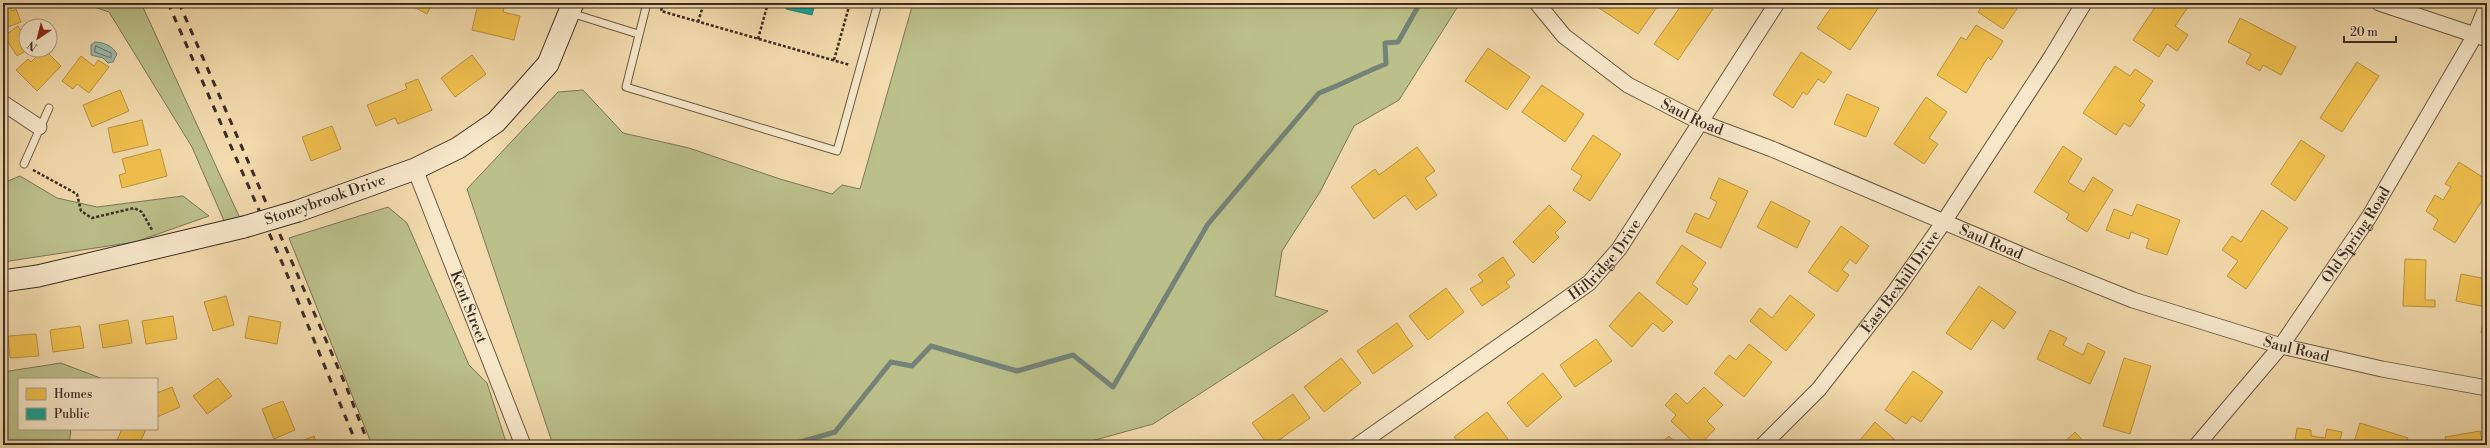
<svg xmlns="http://www.w3.org/2000/svg" width="2490" height="448" viewBox="0 0 2490 448" font-family="'Libre Bodoni',serif">
<style>
.green{fill:#bbc08a;stroke:#7b7657}
.water{fill:#9bbbae;stroke:#758277}
.homes{fill:#f2c14e;stroke:#bb9441}
.public{fill:#17a398;stroke:#227f75}
.lines{fill:none;stroke-linecap:round;stroke-linejoin:round}
.shore{stroke:#6b7469;stroke-width:1}
.stream{stroke:#758277;stroke-width:5}
.lane-casing{stroke:#695846;stroke-width:9}
.street-casing{stroke:#695846;stroke-width:17}
.secondary-casing{stroke:#3b2c24;stroke-width:23}
.path{stroke:#3b2c24;stroke-width:2.5;stroke-dasharray:3 2;stroke-linecap:butt}
.lane{stroke:#f7e8ca;stroke-width:7}
.street{stroke:#f7e8ca;stroke-width:15}
.secondary{stroke:#f7e8ca;stroke-width:21}
.rail{stroke:#3b2c24;stroke-width:3;stroke-dasharray:7 7;stroke-linecap:butt}
.secondary-bridge-casing{stroke:#3b2c24;stroke-width:23;stroke-linecap:butt}
.secondary-bridge{stroke:#f7e8ca;stroke-width:21}
.labels{text-anchor:middle;dominant-baseline:central;stroke-width:4;stroke-linejoin:round;paint-order:stroke}
.street-label{font-size:15px;fill:#3b2c24;stroke:#f7e8ca}
</style>
<rect width="100%" height="100%" fill="#f3dbad"/>
<filter id="stains"><feTurbulence type="fractalNoise" baseFrequency=".005" numOctaves="4"/><feColorMatrix values="0 0 0 0 .2 0 0 0 0 .09 0 0 0 0 .02 0 0 0 .5 -.17"/></filter>
<radialGradient id="worn" r=".72"><stop offset=".6" stop-color="#630" stop-opacity="0"/><stop offset="1" stop-color="#630" stop-opacity=".3"/></radialGradient>
<g class="green">
<path d="M82,3h59l103,224 -16,3 -36,-83 -83,-135z"/>
<path d="M913,3h547l-61,97 -45,26 -34,66 -38,59 -7,45 53,15 -175,113 -76,21h-524l-86,-256 91,-97 25,-2 40,43 66,15 91,31 52,15 10,-9 18,4z"/>
<path d="M20,176l37,22 40,9 86,-11 26,20 -74,26 -132,20v-79z"/>
<path d="M388,207l19,16 62,142 18,18 20,62h-135l-83,-207z"/>
<path d="M61,363l42,16h-84v50h52l-2,16h-66v-73z"/>
</g>
<path class="water" d="M95,42c8,0 18,4 22,12l-4,8 -5,1 -5,-5 -12,-3v-10z"/>
<g class="homes">
<path d="M3,3h6l3,8 4,-2 5,13 -18,7z"/>
<path d="M397,3h41l-2,5 -5,-2 -4,8 -21,-11 -2,4z"/>
<path d="M478,3h27l-2,9 17,4 -6,24 -42,-10z"/>
<path d="M1603,3h57l-22,31 -39,-26z"/>
<path d="M1683,3h21l9,6 -35,51 -24,-16z"/>
<path d="M1834,3h39l6,4 -29,43 -33,-22z"/>
<path d="M1984,3h37l-18,26 -25,-17z"/>
<path d="M2158,3h33l-16,23 13,9 -11,16 -10,-7 -8,13 -26,-17z"/>
<path d="M2240,18l56,29 -15,28 -18,-10 -3,6 -14,-8 5,-9 -23,-12z"/>
<path d="M33,21l4,5h-11l1,24 -10,6 -13,-20 14,-10 2,4z"/>
<path d="M1976,25l27,16 -12,19 -3,-3 -22,36 -29,-18 24,-38 5,3z"/>
<path d="M1488,48l42,29 -23,33 -42,-29z"/>
<path d="M43,50h2l16,16 -24,25 -21,-21 12,-11 3,3z"/>
<path d="M1801,52l31,20 -8,11 -6,-4 -11,16 -4,-3 -10,16 -20,-13z"/>
<path d="M472,55l14,19 -31,23 -14,-19z"/>
<path d="M81,56l13,10 4,-6 11,7 -20,26 -12,-9 -4,5 -11,-8z"/>
<path d="M2357,62l22,14 -37,56 -22,-14z"/>
<path d="M2115,66l15,10 5,-7 18,12 -14,20 6,4 -15,22 -6,-4 -8,12 -33,-22z"/>
<path d="M418,79l14,31 -34,14 -3,-6 -19,8 -9,-21 40,-16 -2,-5z"/>
<path d="M1542,85l42,29 -19,28 -43,-30z"/>
<path d="M120,90l9,21 -37,16 -9,-22z"/>
<path d="M1847,94l32,14 -13,29 -32,-13z"/>
<path d="M1926,97l21,15 -18,26 9,6 -14,20 -30,-20z"/>
<path d="M142,120l6,25 -35,8 -5,-25z"/>
<path d="M332,126l9,23 -30,12 -9,-24z"/>
<path d="M1593,135l28,19 -31,47 -17,-11 9,-14 -11,-7z"/>
<path d="M2301,140l24,16 -30,45 -24,-17z"/>
<path d="M2063,146l19,13 -14,23 16,10 9,-15 20,13 -26,42 -21,-13 3,-5 -35,-22z"/>
<path d="M1417,147l18,24 -10,7 12,17 -21,15 -11,-15 -31,24 -23,-32 24,-18 4,6z"/>
<path d="M160,149l7,27 -45,12 -3,-13 7,-2 -4,-14z"/>
<path d="M2459,162l28,18v13l-32,50 -22,-14 5,-9 -12,-9 9,-16 8,5 8,-13 -6,-3z"/>
<path d="M1719,178l29,13 -27,57 -35,-16 9,-19 14,6 8,-17 -7,-4z"/>
<path d="M1771,201l39,20 -13,27 -40,-21z"/>
<path d="M2137,204l43,16 -13,35 -21,-7 3,-9 -18,-7 -2,7 -23,-9 8,-21 18,7z"/>
<path d="M1549,205l17,17 -11,11 4,4 -26,26 -20,-21z"/>
<path d="M2262,210l26,18 -42,61 -19,-13 11,-15 -16,-11 10,-14 9,6z"/>
<path d="M1841,226l28,20 -13,18 -6,-5 -8,11 7,5 -12,17 -29,-20z"/>
<path d="M1682,245l24,18 -14,21 6,5 -11,16 -31,-22z"/>
<path d="M1503,257l12,18 -9,7 4,5 -28,19 -12,-17 13,-8 -5,-6z"/>
<path d="M2405,259l21,1 -1,40h10v7l-32,-1z"/>
<path d="M2461,274l26,5v55l-6,-1 5,-26 -30,-6z"/>
<path d="M1979,286l37,26 -12,17 -12,-9 -21,30 -25,-17z"/>
<path d="M1446,288l18,24 -36,28 -19,-24z"/>
<path d="M1639,292l34,30 -10,10 -10,-9 -21,24 -23,-21z"/>
<path d="M1790,295l25,20 -29,36 -36,-30 10,-13 12,10z"/>
<path d="M226,296l8,29 -21,6 -9,-29z"/>
<path d="M173,316l4,23 -31,5 -4,-23z"/>
<path d="M249,316l32,6 -4,22 -32,-6z"/>
<path d="M128,320l4,23 -29,5 -4,-23z"/>
<path d="M1397,323l16,23 -40,28 -16,-23z"/>
<path d="M80,326l4,22 -31,4 -3,-22z"/>
<path d="M2050,330l17,8 -4,7 20,10 5,-12 17,9 -15,32 -53,-25z"/>
<path d="M36,334l3,22 -29,2 -2,-22z"/>
<path d="M1596,339l16,22 -37,26 -15,-22z"/>
<path d="M1749,344l23,18 -28,35 -30,-24 15,-18 7,5z"/>
<path d="M1341,358l20,25 -37,29 -20,-25z"/>
<path d="M2124,358l27,8 -21,68 -27,-8z"/>
<path d="M1913,371l30,21 -22,30 -9,-6 -6,8 -21,-14z"/>
<path d="M1543,373l19,24 -35,30 -20,-24z"/>
<path d="M218,378l14,18 -25,18 -14,-18z"/>
<path d="M172,387l8,20 -23,10v-24z"/>
<path d="M1704,387l19,18 -16,16 8,8 -15,16h-4l-25,-24 5,-6 -11,-10 11,-12 11,11z"/>
<path d="M1293,394l17,24 -38,27h-4l-16,-22z"/>
<path d="M283,401l12,29 -21,9 -12,-30z"/>
<path d="M1487,412l21,27 -8,6 -10,-2 -29,2 -7,-8z"/>
<path d="M1875,422l19,17 -5,6h-33z"/>
<path d="M2360,423l48,15 -3,7h-52z"/>
<path d="M2297,428l14,2v6l14,2 2,-9 15,3 -3,13h-45z"/>
<path d="M122,429h24l-7,16h-24z"/>
<path d="M2480,431l3,14h-37l-1,-8z"/>
<path d="M2075,432l12,13h-26z"/>
<path d="M314,436l3,8 -13,1 -2,-4z"/>
<path d="M1669,436l8,9h-18z"/>
</g>
<path class="public" d="M787,3h28l-3,12 -26,-6z"/>
<g class="lines">
<path class="shore" d="M96,46l15,7v5l-16,-6z"/>
<path class="stream" d="M790,445l45,-13 56,-70 21,4 19,-20 86,25 56,-16 40,32 95,-163 111,-131c23,-8 43,-20 67,-29l-1,-21 13,-1 22,-39"/>
<g class="lane-casing">
<g id="lane">
<path d="M647,3l-21,84 211,64 41,-148"/>
<path d="M571,13l67,21"/>
<path d="M24,164l25,-56"/>
</g>
</g>
<g class="street-casing">
<g id="street">
<path id="s1" d="M1537,3l27,33 64,49 72,37 72,27 269,114 92,37 148,46 101,23 105,19"/>
<path d="M2379,3l108,36"/>
<path d="M3,103l36,24"/>
<path id="s2" d="M415,169l108,276"/>
<path id="s3" d="M1358,445l231,-162 30,-34 158,-246"/>
<path id="s4" d="M1763,445l56,-56 77,-99 47,-67 109,-167 32,-53"/>
<path id="s5" d="M2197,445l84,-99 60,-88 28,-41 105,-180 13,-31"/>
</g>
</g>
<g class="secondary-casing">
<g id="secondary">
<path d="M298,211l117,-42 43,-21 38,-26 52,-58 25,-61"/>
<path d="M3,281l35,-5 206,-49"/>
</g>
</g>
<g class="path">
<path d="M663,3l-2,8 189,54"/>
<path d="M698,22l6,-19"/>
<path d="M758,39l10,-36"/>
<path d="M834,60l16,-57"/>
<path d="M33,170l44,24 4,17 11,7 42,-10 8,4 10,18"/>
</g>
<use href="#lane" class="lane"/>
<use href="#street" class="street"/>
<use href="#secondary" class="secondary"/>
<g class="rail">
<path d="M168,3l116,264 73,178"/>
<path d="M179,3l167,383 23,59"/>
</g>
<g class="secondary-bridge-casing">
<path id="secondary-bridge" d="M244,227l54,-16"/>
</g>
<use href="#secondary-bridge" class="secondary-bridge"/>
</g>
<g class="labels">
<g class="street-label">
<text stroke="none"><textPath href="#s1" startOffset="195">Saul Road</textPath></text>
<text transform="translate(325 200) rotate(-19)">Stoneybrook Drive</text>
<text stroke="none"><textPath href="#s5" startOffset="264">Old Spring Road</textPath></text>
<text stroke="none"><textPath href="#s1" startOffset="519">Saul Road</textPath></text>
<text stroke="none"><textPath href="#s3" startOffset="310">Hillridge Drive</textPath></text>
<text stroke="none"><textPath href="#s4" startOffset="214">East Bexhill Drive</textPath></text>
<text stroke="none"><textPath href="#s2" startOffset="148">Kent Street</textPath></text>
<text stroke="none"><textPath href="#s1" startOffset="843">Saul Road</textPath></text>
</g>
</g>
<rect width="2490" height="448" fill="none" stroke="#f3dbad" stroke-width="16"/>
<rect x="4" y="4" width="2482" height="440" fill="none" stroke="#3b2c24" stroke-width="2"/>
<rect x="8" y="8" width="2474" height="432" fill="none" stroke="#3b2c24"/>
<rect x="18" y="378" width="140" height="52" fill="#f7e8ca" stroke="#ac9d88"/>
<rect x="26" y="388" width="20" height="12" fill="#f2c14e" stroke="#ac9d88"/>
<text x="54" y="398" font-size="12" fill="#3b2c24">Homes</text>
<rect x="26" y="408" width="20" height="12" fill="#17a398" stroke="#ac9d88"/>
<text x="54" y="418" font-size="12" fill="#3b2c24">Public</text>
<g transform="translate(38 38) rotate(215)"><circle r="19" fill="#f7e8ca" stroke="#ac9d88"/>
<path d="M0-3L7 15L0 10L-7 15Z" fill="#8f2418"/>
<text y="-6" font-size="11" font-weight="bold" text-anchor="middle" fill="#3b2c24">N</text>
</g>
<path d="M2344 36v6h52v-6" fill="none" stroke="#3b2c24" stroke-width="2"/>
<text x="2350" y="36" font-size="12" fill="#3b2c24" stroke="#f7e8ca" stroke-width="3" paint-order="stroke">20 m</text>
<rect width="100%" height="100%" filter="url(#stains)"/>
<rect width="100%" height="100%" fill="url(#worn)"/>
</svg>
